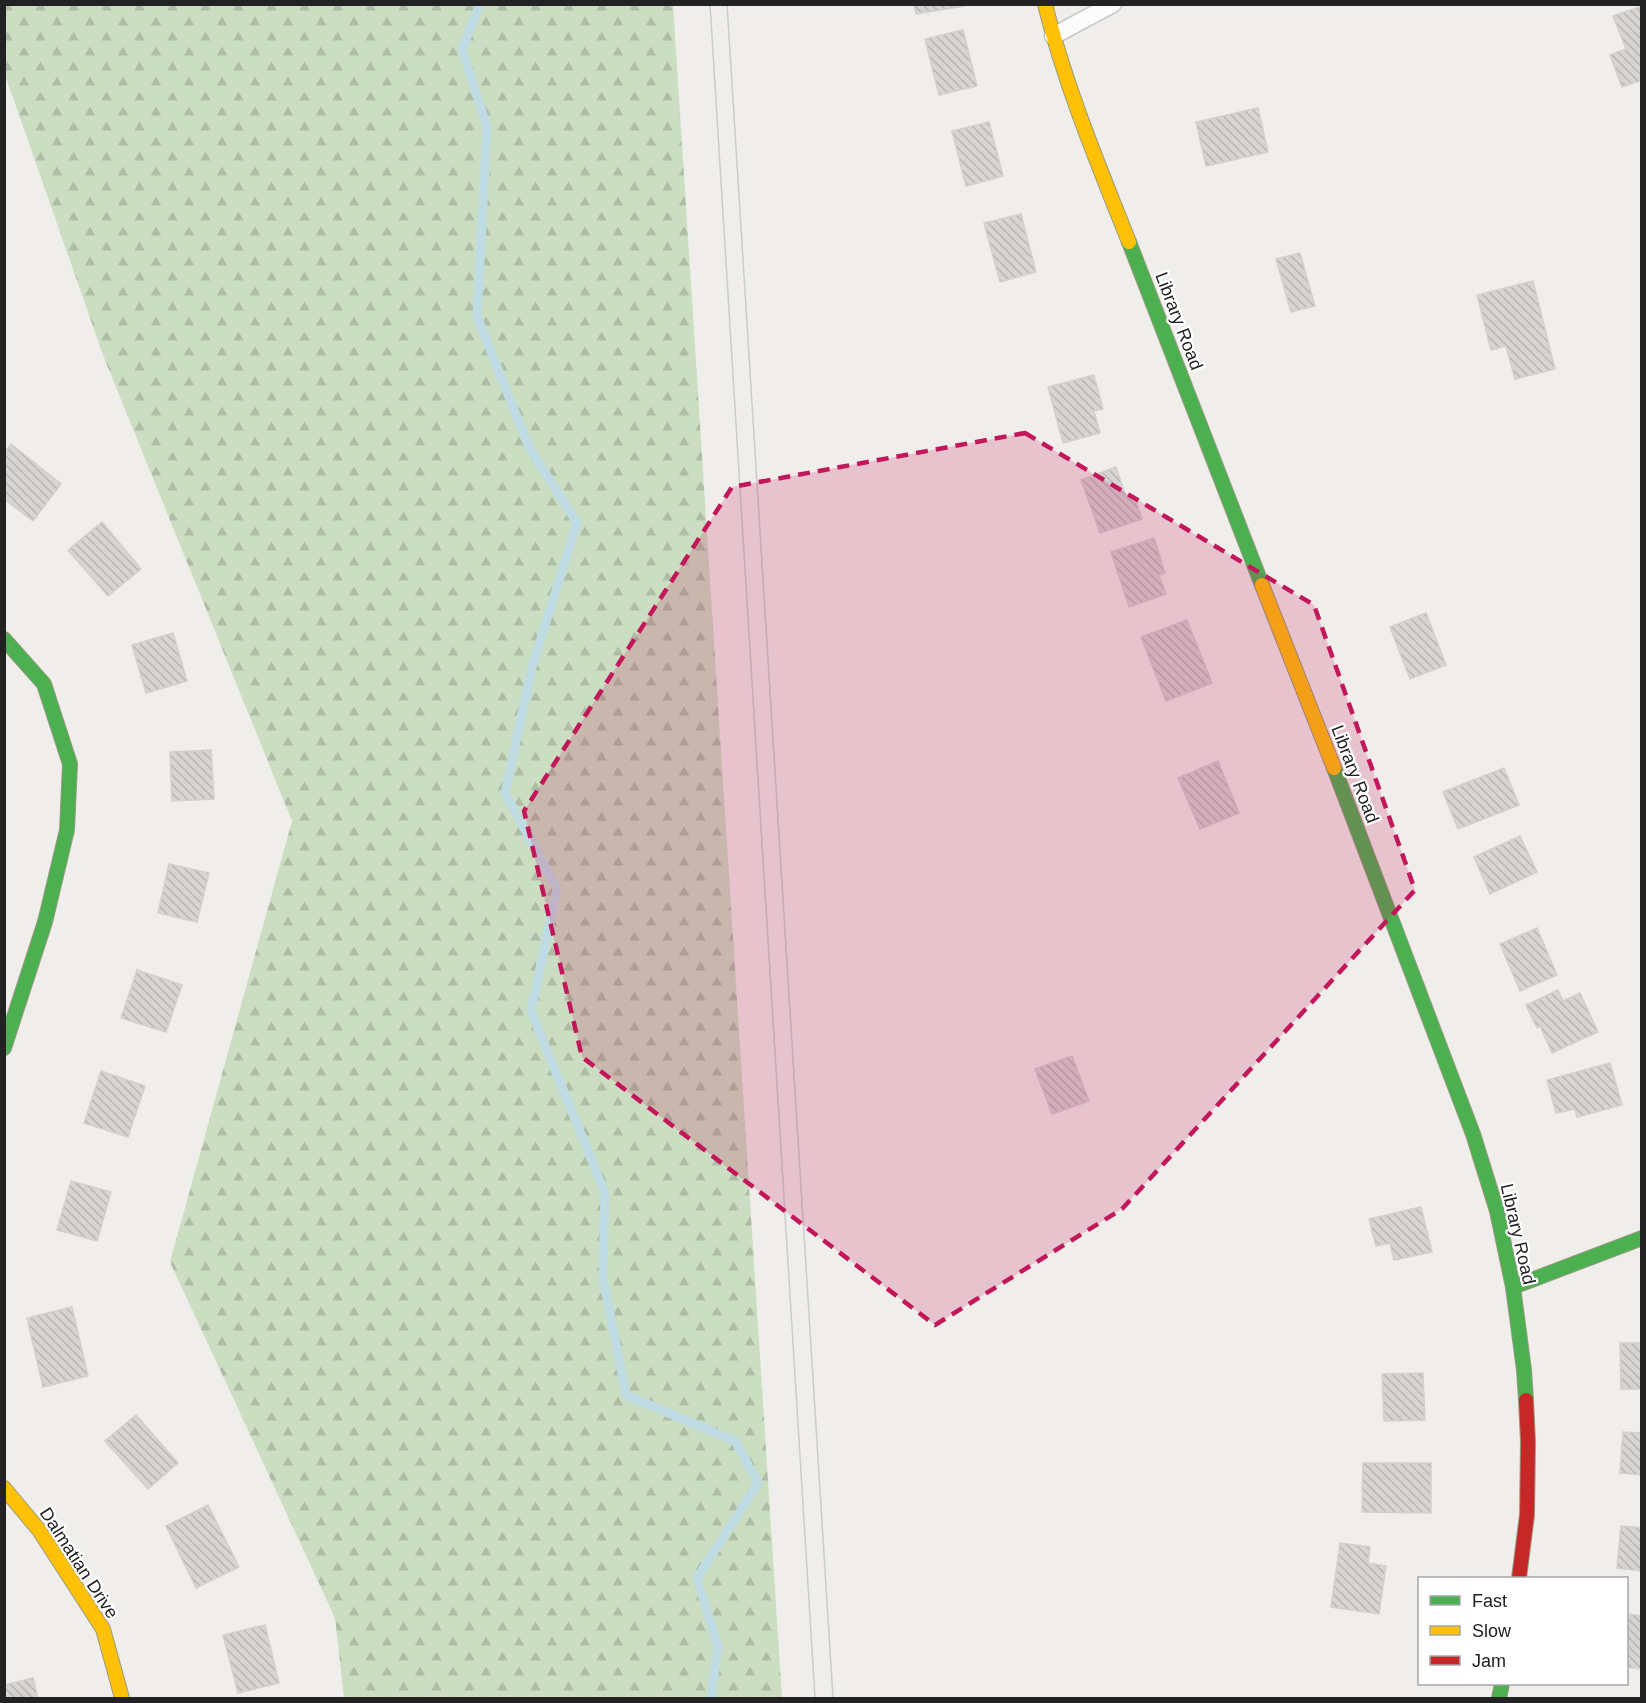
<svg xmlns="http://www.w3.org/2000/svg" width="1646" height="1703" viewBox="0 0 1646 1703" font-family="Arial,sans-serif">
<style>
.forest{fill:url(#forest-firs)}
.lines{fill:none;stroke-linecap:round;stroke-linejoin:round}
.stream{stroke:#bfdbe3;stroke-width:9}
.building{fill:url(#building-back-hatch);stroke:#d3d0cc;stroke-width:1.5}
.lane-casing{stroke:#c9c8c7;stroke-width:19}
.fast-casing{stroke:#999a82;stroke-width:16}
.slow-casing{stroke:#999a82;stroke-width:16}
.jam-casing{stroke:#999a82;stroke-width:16}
.lane{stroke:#fdfcfc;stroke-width:16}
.fast{stroke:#4caf50;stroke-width:14}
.slow{stroke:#ffc107;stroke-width:14}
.jam{stroke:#c62828;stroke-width:14}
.tram{stroke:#ccc;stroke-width:1.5}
.marked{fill:#c2185b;fill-opacity:0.2;stroke:#c2185b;stroke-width:4.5;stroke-dasharray:12 8;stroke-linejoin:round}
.labels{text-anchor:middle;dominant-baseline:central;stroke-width:4.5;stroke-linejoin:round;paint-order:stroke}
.street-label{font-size:18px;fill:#222;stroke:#fff}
</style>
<defs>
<pattern id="forest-firs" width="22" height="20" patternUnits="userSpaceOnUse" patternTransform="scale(1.5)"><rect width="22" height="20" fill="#cbdec1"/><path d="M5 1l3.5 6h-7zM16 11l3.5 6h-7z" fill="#aebea6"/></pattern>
<pattern id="building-back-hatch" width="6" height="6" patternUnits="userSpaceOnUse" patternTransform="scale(1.5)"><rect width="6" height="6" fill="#d7d4d2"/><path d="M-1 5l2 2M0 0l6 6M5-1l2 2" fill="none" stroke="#b8b6b4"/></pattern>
</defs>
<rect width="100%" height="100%" fill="#f0eeeb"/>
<path class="forest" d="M4,5h669l109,1693h-438l-9,-80 -165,-356 122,-441 -189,-466 -98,-280z"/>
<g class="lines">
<path class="stream" d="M480,4l-18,45 25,78 -10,190 53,132 47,74 -45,144 -27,126 52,96 -26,122 74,182 -2,85 23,117 109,46 23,42 -61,95 21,69 -7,51"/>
</g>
<g class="building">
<path d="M914,4h50v2l-48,8z"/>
<path d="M1642,6v74l-20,7 -12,-32 16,-6 -13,-33z"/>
<path d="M963,30l14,56 -38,9 -14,-56z"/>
<path d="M1258,108l10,44 -62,14 -10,-44z"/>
<path d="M989,122l14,54 -37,10 -14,-55z"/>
<path d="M1021,214l15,58 -36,10 -16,-59z"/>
<path d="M1300,253l15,53 -24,6 -15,-53z"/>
<path d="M1533,281l22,88 -40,10 -9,-33 -15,4 -14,-55z"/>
<path d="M1094,375l9,34 -9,2 6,22 -37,10 -15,-56z"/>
<path d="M11,444l50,40 -28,37 -29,-22v-46z"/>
<path d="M1116,467l10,30 8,-2 8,24 -42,14 -19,-53z"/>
<path d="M102,522l39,47 -33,27 -40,-46z"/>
<path d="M1154,538l11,35 -6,2 7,19 -37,13 -18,-55z"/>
<path d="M1426,613l20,52 -36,14 -20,-52z"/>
<path d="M1187,620l25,63 -46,18 -25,-64z"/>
<path d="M173,633l14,48 -41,12 -14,-48z"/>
<path d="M211,750l3,49 -42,2 -2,-49z"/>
<path d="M1218,761l21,52 -39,16 -22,-51z"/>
<path d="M1504,768l15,37 -61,24 -15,-37z"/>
<path d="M1520,836l17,36 -47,22 -16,-37z"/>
<path d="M169,864l40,9 -12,49 -39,-9z"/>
<path d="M1537,928l20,47 -37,16 -20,-47z"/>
<path d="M137,970l45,15 -16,47 -45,-14z"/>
<path d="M1558,990l5,11 17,-8 18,39 -46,21 -12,-27 -3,2 -11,-23z"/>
<path d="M1072,1056l17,45 -37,13 -17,-45z"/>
<path d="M1610,1063l12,42 -45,12 -2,-8 -19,4 -9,-33z"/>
<path d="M101,1071l44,15 -17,51 -44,-14z"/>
<path d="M71,1181l40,11 -14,49 -40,-11z"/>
<path d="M1421,1207l11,45 -38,8 -4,-17 -14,3 -7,-27z"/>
<path d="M72,1307l16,69 -45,11 -16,-69z"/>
<path d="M1620,1343h22v46h-21z"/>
<path d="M1423,1373l2,47 -41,1 -2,-47z"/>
<path d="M136,1415l42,48 -30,26 -43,-48z"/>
<path d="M1623,1432l19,1v42l-22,-2z"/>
<path d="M1363,1463h68v50l-69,-1z"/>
<path d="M208,1505l31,62 -43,21 -30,-62z"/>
<path d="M1621,1526l21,2v43l-25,-3z"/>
<path d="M1340,1543l30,4 -2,16 18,3 -7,48 -48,-7z"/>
<path d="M1626,1614l16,2 -1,53 -15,-2z"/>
<path d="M265,1625l14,58 -41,10 -15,-58z"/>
<path d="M33,1678l5,20h-34v-13z"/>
</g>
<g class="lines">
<g class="lane-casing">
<path id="lane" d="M1053,36l60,-32"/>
</g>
<g class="fast-casing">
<g id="fast">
<path d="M1129,242l133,343"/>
<path d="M4,639l40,45 26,80 -3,66 -22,92 -41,126"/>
<path d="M1334,768l139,366 24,77 16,76 11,83 2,30"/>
<path d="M1513,1287l129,-49"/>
<path d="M1499,1698l3,-14"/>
</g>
</g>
<g class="slow-casing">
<g id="slow">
<path d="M1045,4c20,81 53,160 84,238"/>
<path d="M1262,585l72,183"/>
<path d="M4,1488l35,42 64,99 19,69"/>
</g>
</g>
<g class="jam-casing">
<path id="jam" d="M1519,1578l8,-63 1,-73 -2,-42"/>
</g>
<use href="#lane" class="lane"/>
<use href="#fast" class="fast"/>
<use href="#slow" class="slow"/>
<use href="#jam" class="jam"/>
<g class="tram">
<path d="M710,4l105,1694"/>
<path d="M727,4l106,1694"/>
</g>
</g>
<path class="marked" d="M1025,433l289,172 101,285 -293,319 -187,116 -353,-268 -58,-246 208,-324z"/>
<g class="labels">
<g class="street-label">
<text transform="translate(1179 321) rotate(69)">Library Road</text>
<text transform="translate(1355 774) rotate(69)">Library Road</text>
<text transform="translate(1518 1234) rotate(77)">Library Road</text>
<text transform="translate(79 1563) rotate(57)">Dalmatian Drive</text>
</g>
</g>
<rect width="1646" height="1703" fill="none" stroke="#222222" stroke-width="12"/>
<rect x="1418" y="1577" width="210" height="108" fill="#ffffff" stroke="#a7a7a7" stroke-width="1.5"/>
<rect x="1430" y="1596" width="30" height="9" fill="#4caf50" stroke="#a7a7a7" stroke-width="1.5"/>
<text x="1472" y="1607" font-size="18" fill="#222222">Fast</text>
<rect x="1430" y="1626" width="30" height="9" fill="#ffc107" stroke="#a7a7a7" stroke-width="1.5"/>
<text x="1472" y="1637" font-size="18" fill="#222222">Slow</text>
<rect x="1430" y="1656" width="30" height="9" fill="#c62828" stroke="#a7a7a7" stroke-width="1.5"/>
<text x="1472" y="1667" font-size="18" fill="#222222">Jam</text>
</svg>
